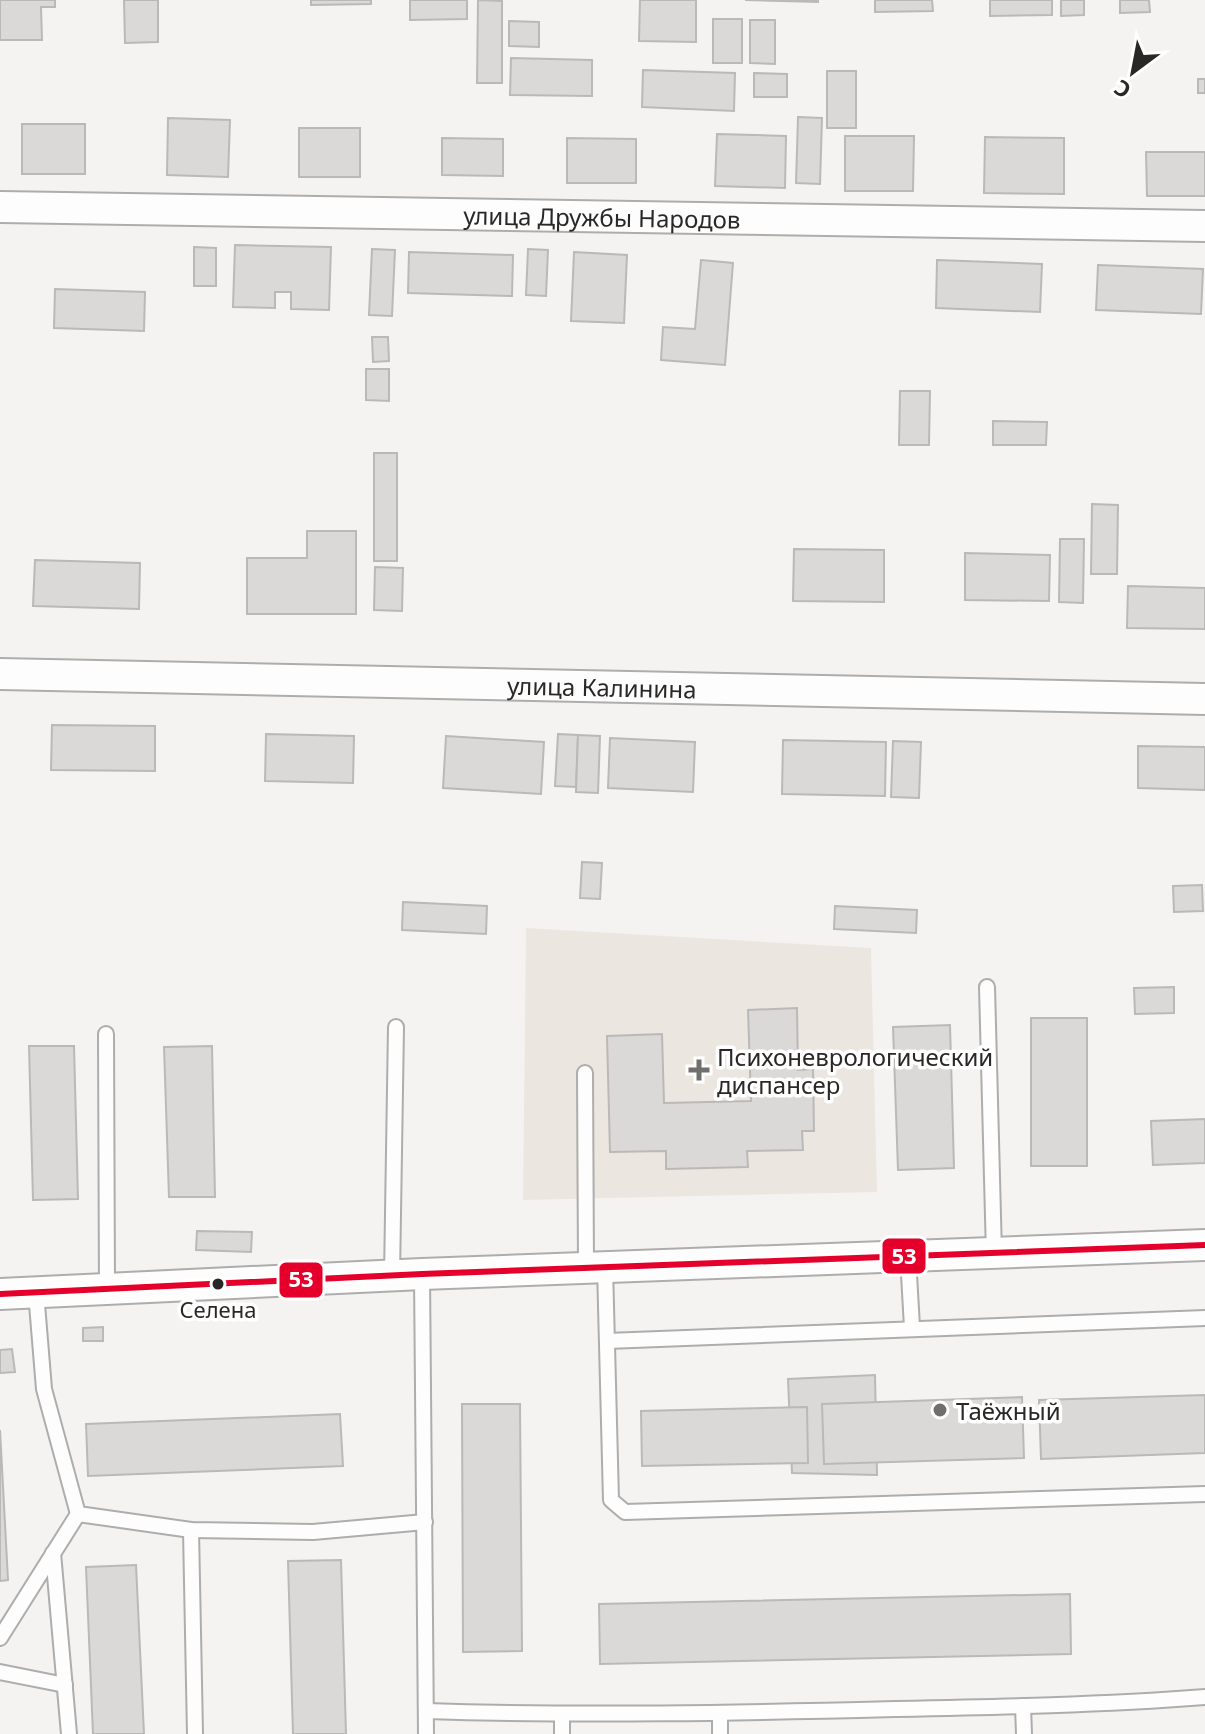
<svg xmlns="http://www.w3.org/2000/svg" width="1205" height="1734" viewBox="0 0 1205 1734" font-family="'Noto Sans',sans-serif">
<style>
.built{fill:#ece6e0}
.building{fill:#dad9d7;stroke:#bbb9b7;stroke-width:2}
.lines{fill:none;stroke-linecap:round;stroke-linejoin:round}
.lane-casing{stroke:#aeadab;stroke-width:18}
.street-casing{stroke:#aeadab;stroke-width:34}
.lane{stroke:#fefdfd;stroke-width:14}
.street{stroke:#fefdfd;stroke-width:30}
.bus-1-casing{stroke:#fff;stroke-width:12}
.bus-1{stroke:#e4002b;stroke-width:6}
.poi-dot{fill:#716f6e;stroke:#fff;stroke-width:3}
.bus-dot{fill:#2a2827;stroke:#fff;stroke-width:3}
.labels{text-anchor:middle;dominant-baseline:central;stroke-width:7;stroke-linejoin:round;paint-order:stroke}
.bus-label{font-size:22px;fill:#2a2827;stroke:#fff}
.street-label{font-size:24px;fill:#2a2827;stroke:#fff}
.poi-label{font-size:24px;fill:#2a2827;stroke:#fff;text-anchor:start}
.line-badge{stroke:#fff;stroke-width:3}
.badge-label{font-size:22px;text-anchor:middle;font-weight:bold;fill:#fff}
</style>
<rect width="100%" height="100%" fill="#f5f3f1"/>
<path class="built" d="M526,928l345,20 6,244 -354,8z"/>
<g class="building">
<path d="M0,0h55v7h-14l1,33h-42z"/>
<path d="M124,0h34v42l-33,1z"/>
<path d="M311,0h60v4l-60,1z"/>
<path d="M410,0h57v19l-57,1z"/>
<path d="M478,0l24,1v82h-25z"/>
<path d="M640,0h56v42l-57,-1z"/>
<path d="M745,0h73v2z"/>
<path d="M875,0h57l1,11 -58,1z"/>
<path d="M990,0h62v15l-62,1z"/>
<path d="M1061,0h23v15l-23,1z"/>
<path d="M1120,0h29l1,12 -30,1z"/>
<rect x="713" y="19" width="29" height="44"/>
<path d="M750,20h25v44l-25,-1z"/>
<path d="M509,21l30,1v25l-30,-1z"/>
<path d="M511,58l81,2v36l-82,-1z"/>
<path d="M643,70l92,3 -1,38 -92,-4z"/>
<rect x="827" y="71" width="29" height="57"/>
<path d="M754,73l33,1v23h-33z"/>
<rect x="1198" y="79" width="7" height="14"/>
<path d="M798,117l24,1 -2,66 -24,-1z"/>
<path d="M168,118l62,2 -2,57 -61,-2z"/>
<rect x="22" y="124" width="63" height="50"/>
<rect x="299" y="128" width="61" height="49"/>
<path d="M717,134l69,2 -1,52 -70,-2z"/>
<path d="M845,136h69l-1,55h-68z"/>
<path d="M985,137l79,1v56l-80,-1z"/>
<path d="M442,138l61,1v37l-61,-1z"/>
<path d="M567,138l69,1v44h-69z"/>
<path d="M1146,152h59v44h-58z"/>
<path d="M235,245l96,2 -2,63 -38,-1v-17h-16v16l-42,-1z"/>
<path d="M194,247l22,1v38h-22z"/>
<path d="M372,249l23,1 -3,66 -23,-1z"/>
<path d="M528,249l20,1 -2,46 -20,-1z"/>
<path d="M409,252l104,3 -1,41 -104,-3z"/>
<path d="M574,252l53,3 -3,68 -53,-2z"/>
<path d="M701,260l32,3 -8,102 -64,-5 2,-33 32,2z"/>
<path d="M937,260l105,4 -2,48 -104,-4z"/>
<path d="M1098,265l105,4 -2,45 -105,-4z"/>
<path d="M55,289l90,3 -1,39 -90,-3z"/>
<path d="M372,337h16l1,24 -16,1z"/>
<path d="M366,369h23v32l-23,-1z"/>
<path d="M900,391h30l-1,54h-30z"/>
<path d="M993,421l54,1 -1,23h-53z"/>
<rect x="374" y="453" width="23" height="108"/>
<path d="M1092,504l26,1 -1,69h-26z"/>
<path d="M307,531h49v83h-109v-56h60z"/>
<path d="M1060,539h24l-1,64 -24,-1z"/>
<path d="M794,549l90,1v52l-91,-1z"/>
<path d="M965,553l85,2 -1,46 -84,-1z"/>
<path d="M35,560l105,3 -1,46 -106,-3z"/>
<path d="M375,567l28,1 -1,43 -28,-1z"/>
<path d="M1128,586l77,2v41l-78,-1z"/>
<path d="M52,725l103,1v45l-104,-1z"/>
<path d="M266,734l88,2 -1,47 -88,-2z"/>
<path d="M558,734l20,1 -2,52 -21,-1z"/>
<path d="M578,735l22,1 -2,57 -22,-1z"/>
<path d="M446,736l98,6 -3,52 -98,-6z"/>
<path d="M610,738l85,4 -2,50 -85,-4z"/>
<path d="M783,740l103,2 -1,54 -103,-2z"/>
<path d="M893,741l28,1 -2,56 -28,-1z"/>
<path d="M1138,746l67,1v43l-67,-2z"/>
<path d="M582,862l20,1 -2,36 -20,-1z"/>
<path d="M1202,885l1,26 -29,1 -1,-26z"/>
<path d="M403,902l84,4 -1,28 -84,-4z"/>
<path d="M835,906l82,4 -1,23 -82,-4z"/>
<path d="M1174,987v26l-39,1 -1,-26z"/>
<path d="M797,1008l1,62 15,-1 1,62h-12l1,19 -56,1 1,16 -82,2v-18l-56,1 -3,-116 55,-2 2,69 87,-2 -3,-91z"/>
<rect x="1031" y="1018" width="56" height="148"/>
<path d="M950,1025l4,143 -56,2 -5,-143z"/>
<path d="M29,1046h45l4,153 -45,1z"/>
<path d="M212,1046l3,151h-46l-5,-150z"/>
<path d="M1205,1119v44l-52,2 -2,-44z"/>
<path d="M197,1231l55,1 -1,20 -55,-2z"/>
<path d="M103,1327v14h-20v-13z"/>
<path d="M12,1349l3,23 -15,1v-23z"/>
<path d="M875,1375l2,100 -85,-2 -4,-94z"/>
<path d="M1205,1395v58l-164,6 -2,-59z"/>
<path d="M1022,1397l2,61 -200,6 -2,-60z"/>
<path d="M462,1404h58l2,247 -59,1z"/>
<path d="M807,1407l1,56 -166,3 -1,-55z"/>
<path d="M340,1414l3,52 -255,10 -2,-52z"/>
<path d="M0,1430l8,150 -8,1z"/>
<path d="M341,1560l5,174h-53l-5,-173z"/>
<path d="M136,1565l8,169h-51l-7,-167z"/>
<path d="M1070,1594l1,60 -471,10 -1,-60z"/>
</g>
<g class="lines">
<g class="lane-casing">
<g id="lane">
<path d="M987,987l7,267"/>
<path d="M106,1034l1,254"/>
<path d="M585,1073l1,195"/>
<path d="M908,1257l4,70"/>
<path d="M605,1267l6,233 14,12 580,-18"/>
<path d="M422,1274l4,460"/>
<path d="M392,1276l4,-249"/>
<path d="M36,1292l8,97 34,125 113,16 122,2 112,-10"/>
<path d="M607,1341l598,-23"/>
<path d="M191,1530l4,204"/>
<path d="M53,1553l16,181"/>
<path d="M0,1638l78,-124"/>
<path d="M0,1672l65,13"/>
<path d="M1023,1706l1,28"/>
<path d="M426,1711c157,5 312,2 469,-2 103,-2 207,-4 310,-12"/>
<path d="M720,1714v20"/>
<path d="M562,1715v19"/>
</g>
</g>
<g class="street-casing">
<g id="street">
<path id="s1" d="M0,207l1205,19"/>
<path id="s2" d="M0,674l1205,25"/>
<path d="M0,1294l422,-20 783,-29"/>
</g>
</g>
<use href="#lane" class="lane"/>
<use href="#street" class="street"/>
<g class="bus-1-casing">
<path id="bus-1" d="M0,1294l422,-20 783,-29"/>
</g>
<use href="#bus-1" class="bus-1"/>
</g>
<g class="poi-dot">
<path d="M695 1058h8v8h8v8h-8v8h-8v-8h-8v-8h8z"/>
<circle cx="940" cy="1410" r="8"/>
</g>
<circle class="bus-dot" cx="218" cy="1284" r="7"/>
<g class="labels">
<g class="bus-label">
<text x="218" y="1309">Селена</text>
</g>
<g class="street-label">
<text stroke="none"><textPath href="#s1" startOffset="602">улица Дружбы Народов</textPath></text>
<text stroke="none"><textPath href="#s2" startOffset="602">улица Калинина</textPath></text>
</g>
<g class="poi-label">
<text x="717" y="1056">Психоневрологический<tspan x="717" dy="28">диспансер</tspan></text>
<text x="956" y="1410">Таёжный</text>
</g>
</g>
<g class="line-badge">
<rect x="881" y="1237" width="46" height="38" rx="8" fill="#e4002b"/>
<rect x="278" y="1261" width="46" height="38" rx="8" fill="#e4002b"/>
</g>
<g class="badge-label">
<text x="904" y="1264">53</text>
<text x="301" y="1287">53</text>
</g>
<g transform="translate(1133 72) rotate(212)" stroke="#ffffff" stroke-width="6" paint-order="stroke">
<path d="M0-6L14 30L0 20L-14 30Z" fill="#2a2827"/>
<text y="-12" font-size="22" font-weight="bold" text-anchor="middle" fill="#2a2827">С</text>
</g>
</svg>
